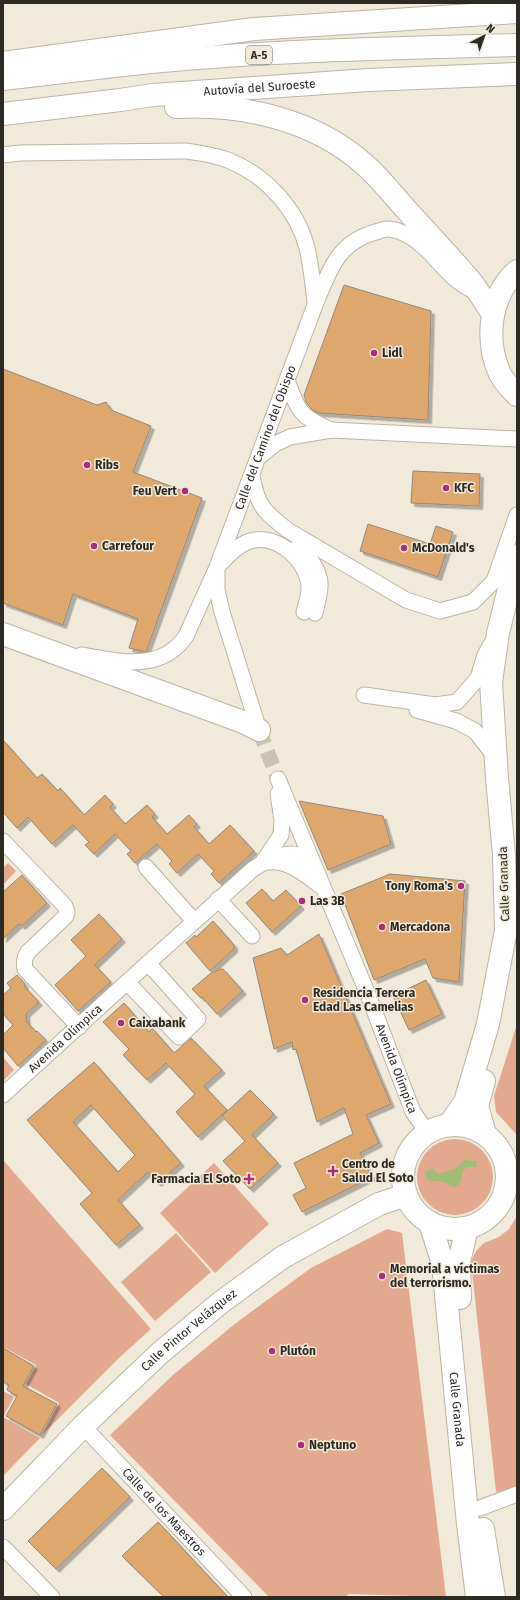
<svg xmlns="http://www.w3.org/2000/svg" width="520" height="1600" viewBox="0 0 520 1600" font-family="'Fira Sans',sans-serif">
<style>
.green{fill:#e3a98e}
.water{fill:#a2bc76}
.building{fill:#dea76e;stroke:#94887c;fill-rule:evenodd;filter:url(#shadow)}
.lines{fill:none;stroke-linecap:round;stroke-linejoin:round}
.street-tunnel{stroke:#cac3b5;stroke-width:15;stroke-dasharray:15 8;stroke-linecap:butt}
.street-casing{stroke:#bcb5a5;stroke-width:17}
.secondary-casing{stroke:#bcb5a5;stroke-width:24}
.highway-casing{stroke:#bcb5a5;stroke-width:24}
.street{stroke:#fff;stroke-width:15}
.secondary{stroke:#fff;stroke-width:22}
.highway{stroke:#fff;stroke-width:22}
.poi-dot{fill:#ac2c7a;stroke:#f1e9d9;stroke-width:1.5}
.labels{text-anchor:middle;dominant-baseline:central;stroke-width:3;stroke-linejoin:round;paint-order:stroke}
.shield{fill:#f1e9d9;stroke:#68635a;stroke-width:1}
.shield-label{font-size:11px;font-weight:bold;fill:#2d2a24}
.street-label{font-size:12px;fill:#2d2a24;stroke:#f1e9d9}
.poi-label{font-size:12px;font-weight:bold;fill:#2d2a24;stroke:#f1e9d9;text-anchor:start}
</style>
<defs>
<filter id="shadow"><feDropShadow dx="3.5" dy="3.5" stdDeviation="0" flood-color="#0004"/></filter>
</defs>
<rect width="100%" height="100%" fill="#f1e9d9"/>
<g class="green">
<path d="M8,863l8,8 -13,14v-17z"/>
<path d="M517,1024v111l-21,-23 -2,-16z"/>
<path d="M3,1057l11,13 -11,11z"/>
<circle cx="455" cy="1177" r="38"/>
<path d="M3,1160l148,169 -31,28 -78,78 17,-32 -33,-19 10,-19 -33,-18z"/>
<path d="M214,1163l55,61 -54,49 -55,-60z"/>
<path d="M517,1216v272l-21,4 -25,-230 5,-11 8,-8 15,-6 10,-8z"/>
<path d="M387,1229l15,4 44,364 -97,-3 -4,3h-76l-159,-162 63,-60 63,-52 75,-55z"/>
<path d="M176,1233l35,39 -56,49 -34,-39z"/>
<path d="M3,1391l11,6 -11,20 37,21 -37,38z"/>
</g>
<path class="water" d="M464,1160l13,1 -1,6h-9l-4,4 -2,11 -7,6c-11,-10 -16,-3 -28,-10l-1,-6 7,-4 6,6 19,-6z"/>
<g class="building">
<path d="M344,285l87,26 -3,109 -109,-7 -7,-3 -6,-8 -2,-7z"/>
<path d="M3,369l94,36 9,-3 5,8 40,16 -18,46 69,26 -56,154 -17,-4 9,-29 -65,-25 -10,31 -60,-22z"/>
<path d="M413,471l67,3 -1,32 -68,-3z"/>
<path d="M368,524l62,20 6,-18 17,6 -15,45 -78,-26z"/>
<path d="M3,740l34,38 5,-4 16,17 2,-3 24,27 21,-20 8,9 -3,3 15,17 22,-19 8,9 -3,3 15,17 22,-19 8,9 -3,3 15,17 21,-19 24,26 -35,32 -8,-9 3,-3 -16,-17 -21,19 -8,-9 3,-3 -15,-17 -22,19 -8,-9 4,-3 -16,-17 -21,20 -9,-9 4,-3 -16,-17 -21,19 -24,-27 -11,11 -14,-16z"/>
<path d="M299,801l84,15 8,28 -63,26z"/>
<path d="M390,874l75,7 -6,101 -26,-4 -8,-19 -51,21 -33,-86z"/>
<path d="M22,875l25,28 -25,23 -3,-2 -16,15v-47z"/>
<path d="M262,889l11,12 13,-11 15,16 -29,26 -26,-29z"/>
<path d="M99,914l23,25 -27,26 16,17 -33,29 -23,-26 31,-29 -15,-16z"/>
<path d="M213,921l21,24v4l-24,22 -24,-28 9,-8 1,2z"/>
<path d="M319,934l72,170 -25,11 13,28 -19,10 12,24 -70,35 -9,-17 13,-7 -12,-25 59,-29 -9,-26 -27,14 -21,-73 -3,1 -1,-8 -18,7 -21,-91 28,-10 6,7z"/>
<path d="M220,969h3l20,22 -26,23 -15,-17 -1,1 -9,-9 19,-16z"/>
<path d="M17,975l8,9 -1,2 15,16 -13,12 1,8 9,10 1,-1 9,9 -28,26 -15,-18v-13l10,-10 -10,-11v-19l8,-7 -4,-5z"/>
<path d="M426,980l16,34 -33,16 -16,-34z"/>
<path d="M124,1003l25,29 3,-4 22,25 17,-15 31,32 -18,16 23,24 -29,27 -22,-25 19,-18 -29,-31 -19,17 -24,-25 6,-6 -26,-27z"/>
<path d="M94,1062l87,101 -23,20 -10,-11 -30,28 22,25 -24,20 -36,-41 12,-11 -65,-73zM91,1105l44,50 -17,17 -45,-50z"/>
<path d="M250,1090l24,24 -22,21 26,28 -28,26 -27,-28 22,-20 -23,-25z"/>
<path d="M3,1348l31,18 -11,20 34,18 -17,31 -34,-19 11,-20 -10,-6 2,-5 -6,-3z"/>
<path d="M102,1468l28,29 -74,72 -28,-28z"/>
<path d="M158,1522l70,75h-64l-42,-41z"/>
</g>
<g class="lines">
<path class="street-tunnel" d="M259,730l19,49"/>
<g class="street-casing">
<g id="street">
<path d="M3,155l17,-2 165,-2c15,2 31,4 45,10 36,15 67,48 77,87 4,17 6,36 8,54"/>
<path d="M287,380c11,31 13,37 44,50"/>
<path d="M259,457l16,-13 15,-7 41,-7 186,9"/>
<path d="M252,476c5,30 13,37 37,55l117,69 34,11 33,-9 21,-21 23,-66"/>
<path d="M299,544c9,12 23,28 21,44 -1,8 -3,17 -5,25"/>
<path id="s1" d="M81,655c37,6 80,18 105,-19l31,-69 98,-262c14,-33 22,-63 61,-73 3,-1 8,-3 11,-3 11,0 23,7 31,13 19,15 31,37 54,48"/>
<path d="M364,695l71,10 22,-3 21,-24 7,-23 6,-11"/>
<path d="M417,710l39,11 19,10 21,27"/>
<path d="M259,730l-37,-118 -5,-22v-23c9,-9 17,-19 28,-24 28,-13 60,14 64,42 1,9 -3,19 -5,27"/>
<path id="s2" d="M278,779l89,213 46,120 15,21"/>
<path d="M3,841l62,65 2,6 -1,4 -38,36c-4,6 -4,10 -3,17l54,58"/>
<path d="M268,862c20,-2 37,12 51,23"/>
<path d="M262,863l19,-28 1,-15 -4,-26"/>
<path d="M146,867l48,54"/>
<path d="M218,899l34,37"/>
<path d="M127,982l52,55 19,-18 -50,-56"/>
<path id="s3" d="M3,1095l145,-132 105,-94c11,-7 37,-22 50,-11 5,4 10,11 15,16"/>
<path id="s4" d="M83,1426l161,171"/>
<path d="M480,1508l37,-14"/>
<path d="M3,1547l49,50"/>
</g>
</g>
<g class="secondary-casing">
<g id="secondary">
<path d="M517,271c-28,25 -32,70 -17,103 4,8 11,15 17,21"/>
<path d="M3,634l240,88 16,8"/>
<path d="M484,1081l-7,25 8,28"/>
<path d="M449,1125l16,-23 23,-78 18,-94 -2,-75 -7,-77 -6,-96 7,-49 19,-77"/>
<circle cx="455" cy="1177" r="52"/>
<path id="s5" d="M430,1223l13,41 25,260 9,73"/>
<path d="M460,1298l-1,-36 8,-34"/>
<path id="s6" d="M3,1509l80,-83 77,-73 60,-50 63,-46 96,-53 27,-9"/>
<path d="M483,1529l11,68"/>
</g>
</g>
<g class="highway-casing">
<g id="highway">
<path d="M3,63l251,-34 263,-17"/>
<path d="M3,79c37,-4 74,-9 111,-13 134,-15 269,-18 403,-21"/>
<path d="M176,107c67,-3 138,12 189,58 17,15 32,35 47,51 21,23 42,45 61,68 7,10 13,20 20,30"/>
<path id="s7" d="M3,114l117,-14 33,-5 215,-15 149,-6"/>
</g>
</g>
<use href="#street" class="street"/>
<use href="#secondary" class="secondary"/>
<use href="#highway" class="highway"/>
</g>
<g class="poi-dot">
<circle cx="374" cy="353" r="4"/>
<circle cx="87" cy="465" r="4"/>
<circle cx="446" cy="488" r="4"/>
<circle cx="185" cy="491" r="4"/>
<circle cx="94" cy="546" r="4"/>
<circle cx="404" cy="548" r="4"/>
<circle cx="461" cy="886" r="4"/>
<circle cx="302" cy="901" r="4"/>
<circle cx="382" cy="927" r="4"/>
<circle cx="305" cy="1000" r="4"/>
<circle cx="121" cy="1023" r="4"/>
<path d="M331 1165h4v4h4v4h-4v4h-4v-4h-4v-4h4z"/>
<path d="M247 1173h4v4h4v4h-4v4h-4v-4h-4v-4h4z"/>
<circle cx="382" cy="1276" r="4"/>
<circle cx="272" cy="1351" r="4"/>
<circle cx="301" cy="1445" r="4"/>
</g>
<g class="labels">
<rect class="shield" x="246" y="46" width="26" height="18" rx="3"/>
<g class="shield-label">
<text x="259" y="55">A-5</text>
</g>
<g class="street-label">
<text stroke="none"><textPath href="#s7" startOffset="258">Autovía del Suroeste</textPath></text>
<text stroke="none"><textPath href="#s1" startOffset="328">Calle del Camino del Obispo</textPath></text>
<text transform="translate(504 884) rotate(-92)">Calle Granada</text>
<text stroke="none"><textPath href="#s3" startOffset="84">Avenida Olímpica</textPath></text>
<text stroke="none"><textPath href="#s2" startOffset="313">Avenida Olímpica</textPath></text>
<text stroke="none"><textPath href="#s6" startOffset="258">Calle Pintor Velázquez</textPath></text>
<text stroke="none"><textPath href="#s5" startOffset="189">Calle Granada</textPath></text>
<text stroke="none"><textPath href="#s4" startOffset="118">Calle de los Maestros</textPath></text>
</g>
<g class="poi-label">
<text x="382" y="353">Lidl</text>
<text x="95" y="465">Ribs</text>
<text x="454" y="488">KFC</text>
<text x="177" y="491" text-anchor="end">Feu Vert</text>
<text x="102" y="546">Carrefour</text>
<text x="412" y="548">McDonald's</text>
<text x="453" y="886" text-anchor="end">Tony Roma's</text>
<text x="310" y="901">Las 3B</text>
<text x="390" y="927">Mercadona</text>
<text x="313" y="993">Residencia Tercera<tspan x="313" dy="14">Edad Las Camelias</tspan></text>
<text x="129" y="1023">Caixabank</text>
<text x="342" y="1164">Centro de<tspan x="342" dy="14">Salud El Soto</tspan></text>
<text x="241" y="1179" text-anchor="end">Farmacia El Soto</text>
<text x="390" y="1269">Memorial a víctimas<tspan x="390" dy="14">del terrorismo.</tspan></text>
<text x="280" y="1351">Plutón</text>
<text x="309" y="1445">Neptuno</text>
</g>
</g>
<rect width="520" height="1600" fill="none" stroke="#2d2a24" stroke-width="8"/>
<g transform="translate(484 36) rotate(41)" stroke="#f1e9d9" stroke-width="3" paint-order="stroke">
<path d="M0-3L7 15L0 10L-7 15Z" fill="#2d2a24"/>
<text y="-6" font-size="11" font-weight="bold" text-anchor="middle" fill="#2d2a24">N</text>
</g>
</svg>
